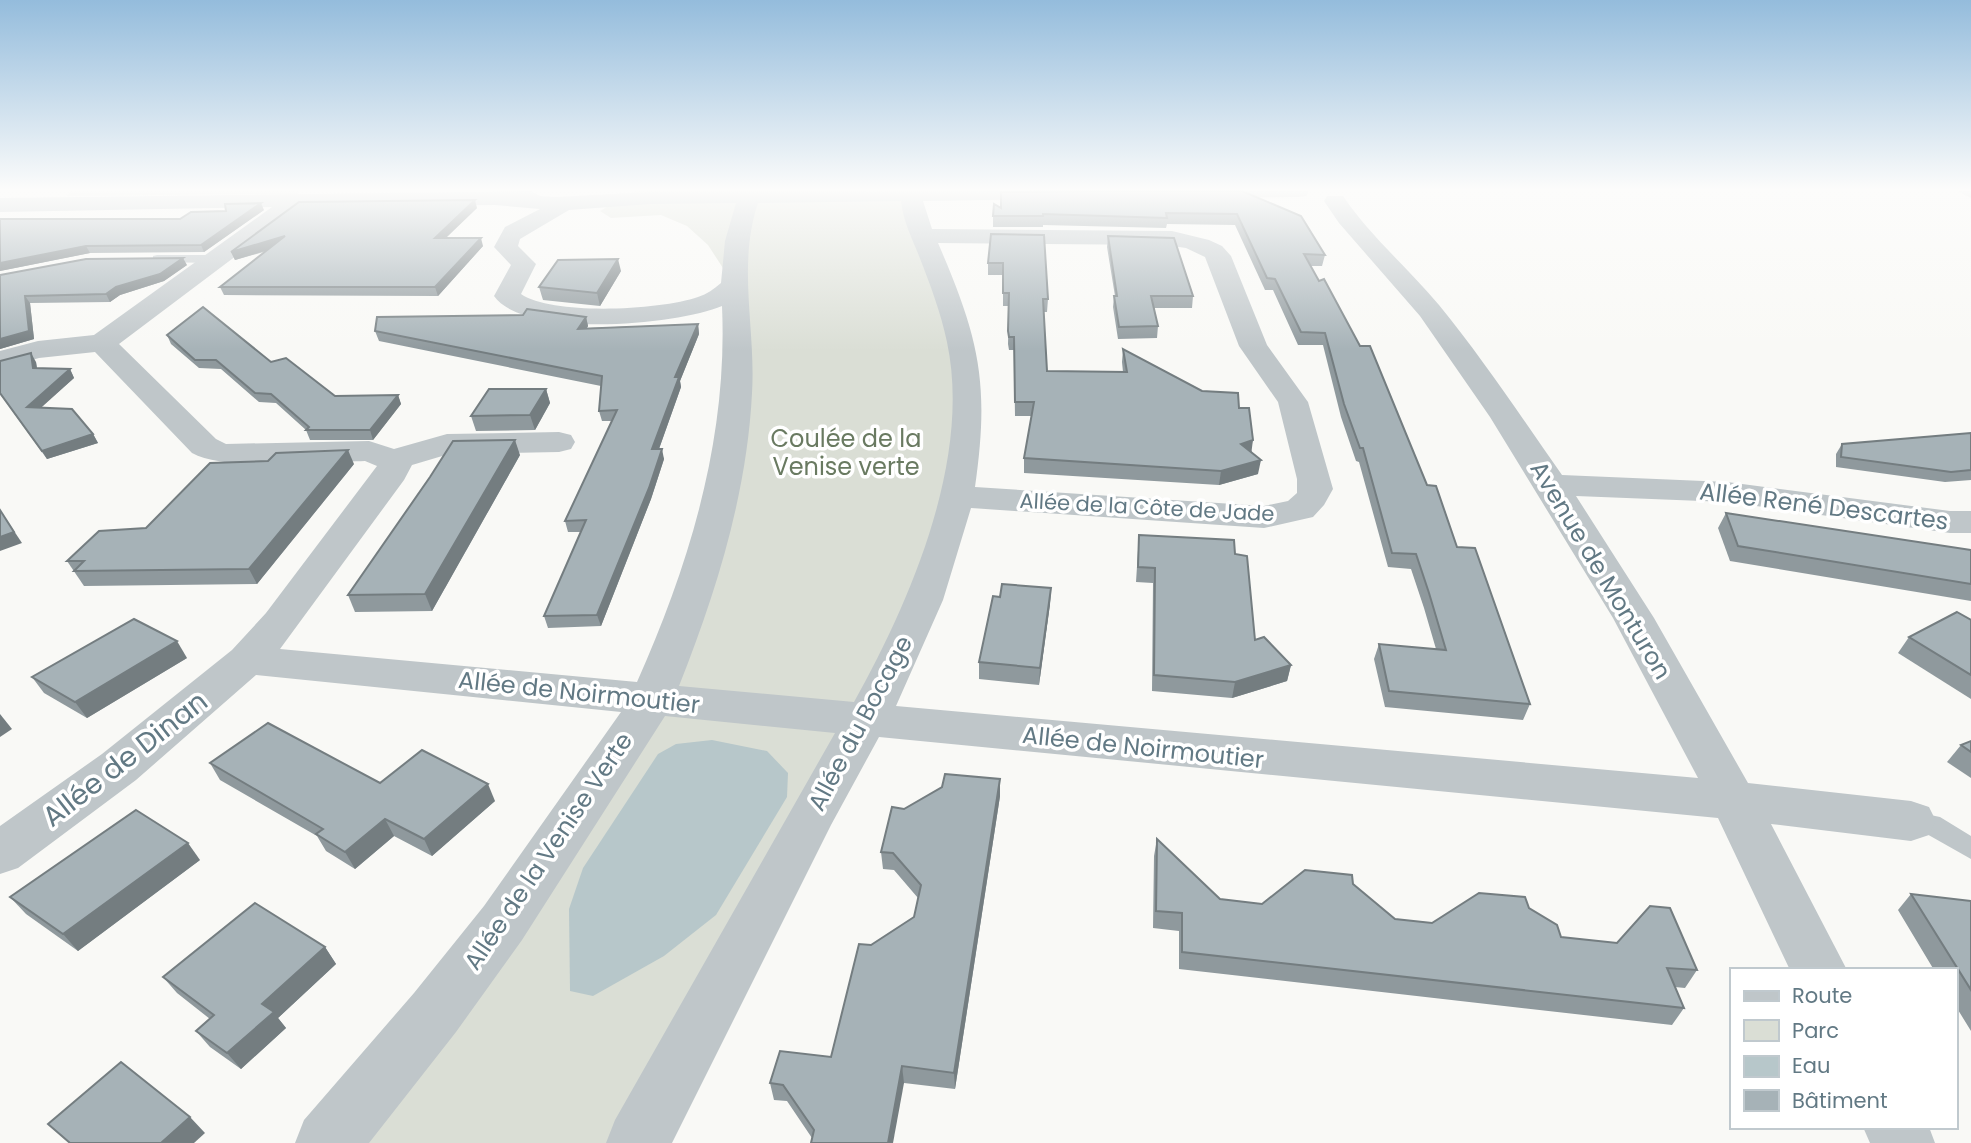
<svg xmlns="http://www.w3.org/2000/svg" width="1971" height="1143" viewBox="0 0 1971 1143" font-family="Poppins,sans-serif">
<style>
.green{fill:#daded5}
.water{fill:#b7c7ca}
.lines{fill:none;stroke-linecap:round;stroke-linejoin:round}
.lane{fill:#bfc6c9;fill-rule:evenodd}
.street{fill:#bfc6c9;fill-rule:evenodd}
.wall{fill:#8f999d}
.shaded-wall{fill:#747d80}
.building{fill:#a6b2b7;stroke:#747d80;stroke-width:2}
.labels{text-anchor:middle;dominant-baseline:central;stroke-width:7;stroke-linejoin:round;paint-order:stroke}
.far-street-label{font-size:21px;fill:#627984;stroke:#fff}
.park-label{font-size:24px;fill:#697a61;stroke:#fff}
.street-label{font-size:24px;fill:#627984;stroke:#fff}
.near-street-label{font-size:28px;fill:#627984;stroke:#fff}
</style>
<rect width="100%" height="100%" fill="#f9f9f6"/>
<g class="green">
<path d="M71,191h227v3l-231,2z"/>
<path d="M634,191h232l-1,4h46l52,157 -23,202 -302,589h-311l241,-312 147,-312 19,-234 -26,-40 -21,-19 -26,-11 -50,3 -11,-7z"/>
</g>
<path class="water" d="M712,740l55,11 21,22 -1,24 -71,118 -52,41 -71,40 -23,-5 -1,-82 14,-41 75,-114 18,-10z"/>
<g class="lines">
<g class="lane">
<path d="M1957,191h14v7z"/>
<path d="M157,255h60l6,4 -6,4 -64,-1v-6z"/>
<path d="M1911,811l29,6 31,19v23l-46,-26 -23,-5 -3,-7 3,-7z"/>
</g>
<g class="street">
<path d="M531,191l9,5 16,1 94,-5 413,-1 -1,7 -8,1 -131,2 9,28 240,2 37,9 13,6 9,10 36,89 41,57 25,87 -9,16 -11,12 -49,11 -293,-20 -28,92 -47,106 802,72 -85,-160 -123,-201 -70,-101 -81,-93 -15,-22 3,-5h16c27,40 65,72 96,109 44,54 83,113 123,170l165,7 223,29h21v22h-21l-223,-31 -151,-6 78,122 94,165 163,18 18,6 7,14 -7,14 -18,6 -140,-17 76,146h-57l-72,-152 -839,-81 -48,88 -159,318h-66l9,-23 220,-387 -170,-17 -143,224 -66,92 -87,111h-74l9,-23 110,-127 70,-87 137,-194 -365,-37 -120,105 -118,88 -18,6v-48l102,-72 130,-104 34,-37 111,-147 -12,-5c-43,1 -138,11 -173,-8l-97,-101 -56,6 -39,11v-18l38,-10 56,-6 178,-128 -272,5v-14zM901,201c2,20 11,37 18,55 11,28 22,57 28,86 25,117 -37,260 -93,360l-175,-16c37,-93 68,-192 73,-293 4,-64 -15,-127 6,-190zM736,203l-11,38 -4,42c-7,6 -14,11 -23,14 -37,13 -145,19 -177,-3l15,-30 -18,-18 2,-7 49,-29 81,-6zM495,205l45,4 -35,18 -11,20 17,18 -17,31c30,43 184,29 228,10 6,132 -32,257 -85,376l-357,-33 124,-169 8,-15 37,-11 110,-2 12,-3 4,-7 -4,-7 -12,-3 -112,2 -53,15 -25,-8 -143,3 -10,-5 -97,-95 182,-137zM938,243l227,2 21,3 19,9 34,89 39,56 19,77v14l-9,8 -24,5 -289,-19c15,-104 4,-149 -37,-244z"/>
<path d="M1182,191h127l-3,5 -8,1 -106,1 -8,-1z"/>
<path d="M1863,1127h66l6,16h-65z"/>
</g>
</g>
<g class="wall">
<path d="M1242,191l83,64 -3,11h-12l117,219 30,62 73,157 -7,16 -138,-13 -11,-48 5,-15 57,5 -12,-41 -13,-39 -23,-2 -29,-105 -3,-1 -15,-44 -18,-72h-25l-25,-55h-8l-30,-65 -68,-1 -1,4 -123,-3v2h-50v-11l8,-8z"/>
<path d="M477,208l-31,30 37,8 -45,50 -214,-1 -4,-8 47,-36 -32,9 -4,-8z"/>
<path d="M264,210l-60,42 -114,1 -90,18v-52h180l46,-8z"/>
<path d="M991,234l57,65 -1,13h-3l3,59 76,1 -1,-10 1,-13 79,42 37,17 19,66 -39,11 -195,-12v-15l8,-42h-17l-1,-66h-5l-1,-6 1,-38h-6v-31h-15v-12z"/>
<path d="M1108,236l85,60 -1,12h-38l4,18 -1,12 -39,1 -5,-32 1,-11h1l-8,-49z"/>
<path d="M187,265l-23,16 -44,14 -10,7 -80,1 4,36 -34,10v-74z"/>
<path d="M621,271l-21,35 -57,-6 -4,-13z"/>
<path d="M586,317l2,9 -1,2 111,-4 1,10 -19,47 1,6 -22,62 5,10 -13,40 -50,127 -53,2 -4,-12 37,-84h-13l-3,-11 47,-100h-10l-3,-10 2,-25 -222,-45 -4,-10z"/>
<path d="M167,335l104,27 64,34 63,-1 3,9 -28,36h-63l-4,-10 -30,-27 -17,-1 -38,-33 -22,-1 -28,-24z"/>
<path d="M0,361l36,1 1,6 33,1 4,9 -33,29 52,27 5,9 -51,16 -47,-65z"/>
<path d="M546,389l4,14 -15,27 -59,1 -5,-15z"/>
<path d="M1971,433v47l-26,2 -109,-15v-13l6,-10z"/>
<path d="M520,455l-88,156 -77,1 -7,-17 82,-118z"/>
<path d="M354,464l-97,120 -173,2 -17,-25 79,-33z"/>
<path d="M1726,513l245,37v51l-241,-40 -12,-33z"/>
<path d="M1139,535l96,19 20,86 36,25 -4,16 -55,17 -80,-7 1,-108 -17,-1z"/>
<path d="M1051,588l-1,16 -11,81 -60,-6v-17l21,-65z"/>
<path d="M1971,620v79l-73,-46 11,-16z"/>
<path d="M187,658l-100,60 -43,-25 -12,-16z"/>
<path d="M1971,741v37l-24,-16 14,-17z"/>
<path d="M210,763l170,20 115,18 -63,55 -38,-20 -39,33 -29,-18 -9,-15 -97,-56z"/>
<path d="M1000,779v17l-45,293 -51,-6 -92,55 -25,-37 -13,-1 -4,-17 61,-26 40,-112 43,-28 4,-19 -24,-28 -11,-1 -2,-17 23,-43z"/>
<path d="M1157,839l63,60 42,5 91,-20 42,35 37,4 97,-15 32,29 136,33 -12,18 -10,-1 9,21 -12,17 -493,-56v-38l-26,-3 1,-72z"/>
<path d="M200,860l-122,91 -52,-37 -16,-17z"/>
<path d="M1911,894l60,7v130l-16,-26v-35h-21l-36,-60z"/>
<path d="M325,947l11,17 -58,54 8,10 -45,41 -31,-22 -14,-16 14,-12 -33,-26 -14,-16z"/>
</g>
<g class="shaded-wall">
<path d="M475,200l2,8 -40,38 -2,-8z"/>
<path d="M261,203l3,7 -60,42 -3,-7z"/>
<path d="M285,236l3,8 -53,16 -4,-8z"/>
<path d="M481,238l2,8 -45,50 -3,-9z"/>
<path d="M86,246l4,7 -90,18v-8z"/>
<path d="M183,258l4,7 -23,16 -44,14 -10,7 -4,-8 10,-7z"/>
<path d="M618,259l3,12 -21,35 -3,-13z"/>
<path d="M25,296l5,7 4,36 -34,10v-10z"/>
<path d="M586,317l2,9 -7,13 -3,-10z"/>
<path d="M698,324l1,10 -19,47 1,6 -26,73 -3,-11 23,-72z"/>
<path d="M31,353l5,9 2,15 -5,-9z"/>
<path d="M70,369l4,9 -41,37 -6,-8z"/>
<path d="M546,389l4,14 -15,27 -5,-15z"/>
<path d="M398,395l3,9 -28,36 -3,-10z"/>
<path d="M93,434l5,9 -51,16 -5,-8z"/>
<path d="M515,440l5,15 -88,156 -7,-17z"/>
<path d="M1253,440l-2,15 -10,-11z"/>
<path d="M662,449l2,10 -13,40 -50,127 -4,-11z"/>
<path d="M348,450l6,14 -97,120 -8,-15z"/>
<path d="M1261,460l-3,14 -39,11 2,-14z"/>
<path d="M0,510l22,33 -22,8z"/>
<path d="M1051,588l-1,16 -11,81 1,-17z"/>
<path d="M177,641l10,17 -100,60 -12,-16z"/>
<path d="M1291,665l-4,16 -55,17 3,-16z"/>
<path d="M0,714l12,15 -12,8z"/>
<path d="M1000,779v17l-45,293 -1,-16z"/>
<path d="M488,784l7,17 -63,55 -8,-17z"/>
<path d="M385,819l9,17 -39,33 -10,-17z"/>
<path d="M188,843l12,17 -122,91 -15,-17z"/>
<path d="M325,947l11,17 -58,54 8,10 -45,41 -14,-16 35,-49z"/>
<path d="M902,1066l2,17 -11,60h-5z"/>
<path d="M190,1117l15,16 -11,10h-33z"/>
</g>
<g class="building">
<path d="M1138,191h104l59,25 24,39 -21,-1 15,27 5,-2 36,67h10l57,139 9,1 21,61 18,1 55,156 -141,-13 -10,-47 67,6 -17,-57 -13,-39 -24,-1 -29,-105h-3l-16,-44 -19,-71 -24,-1 -26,-53 -8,-1 -30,-64 -71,-1 1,5 -124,-4v2h-50l1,-12 7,4v-16z"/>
<path d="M475,200l-40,38h46l-46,49h-215l65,-51 -54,16 68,-50z"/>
<path d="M261,203l-60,42 -115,1 -86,17v-44h180l11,-7 35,-1 -1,-7z"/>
<path d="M991,234l53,1 4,64h-5l4,72 80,1 -4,-23 79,42 36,2 1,15h10l4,32 -12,4 20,16 -40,11 -197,-13 10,-56h-19l-1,-65h-5l-1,-6 1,-38h-6v-30h-15z"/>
<path d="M1108,236l66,2 19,58h-42l7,30 -39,1 -5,-31h3z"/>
<path d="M183,258l-23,16 -44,13 -10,7 -81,2 4,35 -29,8v-64l86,-16z"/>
<path d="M618,259l-21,34 -58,-6 19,-27z"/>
<path d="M203,307l68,55 15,-4 49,38 63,-1 -28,35h-64l3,-3 -38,-33 -16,-1 -39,-33h-21l-28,-25z"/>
<path d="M527,309l59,8 -8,12 120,-5 -23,53h4l-27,72h10l-13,39 -52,127 -53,1 42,-96 -21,1 52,-111 -18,1 3,-35 -227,-45 2,-14 146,-2z"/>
<path d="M31,353l2,15 37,1 -43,38 45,2 21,25 -51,17 -42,-58v-32z"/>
<path d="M489,389h57l-16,26 -59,1z"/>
<path d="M1971,433v37l-20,2 -110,-15 1,-13z"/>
<path d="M515,440l-90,154 -77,1 82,-118 23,-36z"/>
<path d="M348,450l-99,119 -175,2 10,-10h-17l32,-30 47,-3 64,-65 58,-2 8,-8z"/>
<path d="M0,510l14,22 -14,5z"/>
<path d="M1726,513l245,37v34l-233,-38z"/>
<path d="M1139,535l95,5 1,14 12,2 8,84 9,-3 27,28 -56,17 -81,-7 1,-107 -17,-1z"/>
<path d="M1002,584l49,4 -11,80 -61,-6 14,-66 7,1z"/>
<path d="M1957,612l14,8v55l-62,-38z"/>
<path d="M134,619l43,22 -102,61 -43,-25z"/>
<path d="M268,723l112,60 42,-33 66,34 -64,55 -39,-20 -40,33 -29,-18 7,-5 -113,-66z"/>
<path d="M1971,741v11l-10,-7z"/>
<path d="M945,774l55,5 -46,294 -52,-7 -14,77h-77l3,-13 -31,-45 -13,-2 10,-32 51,6 28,-113 12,1 43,-28 7,-32 -28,-32 -12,-1 11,-45 12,2 38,-22z"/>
<path d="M136,810l52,33 -125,91 -53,-37z"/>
<path d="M1157,839l63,60 42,5 43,-34 47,5 1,9 42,35 37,4 47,-30 46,4 4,11 28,17 4,12 56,6 33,-37 20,2 27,62 -30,-2 17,40 -502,-56v-39l-26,-2z"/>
<path d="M1911,894l60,7v89z"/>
<path d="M255,903l70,44 -63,57 12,8 -47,41 -31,-22 18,-16 -51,-38z"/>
<path d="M121,1062l69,55 -29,26h-91l-22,-19z"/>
</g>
<linearGradient id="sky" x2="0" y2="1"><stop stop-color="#94bcdc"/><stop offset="0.54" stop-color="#fcfcfb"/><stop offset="1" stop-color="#fcfcfb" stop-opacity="0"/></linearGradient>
<rect width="1971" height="351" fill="url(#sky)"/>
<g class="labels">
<g class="far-street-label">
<text transform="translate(1147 507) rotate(3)">Allée de la Côte de Jade</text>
</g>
<g class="park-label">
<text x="846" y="438">Coulée de la<tspan x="846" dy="28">Venise verte</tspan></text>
</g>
<g class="street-label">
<text transform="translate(1824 506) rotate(7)">Allée René Descartes</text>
<text transform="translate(1601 570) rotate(59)">Avenue de Monturon</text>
<text transform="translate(579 692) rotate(6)">Allée de Noirmoutier</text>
<text transform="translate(860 723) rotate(-62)">Allée du Bocage</text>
<text transform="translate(1143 747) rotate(6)">Allée de Noirmoutier</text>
<text transform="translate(548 851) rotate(-56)">Allée de la Venise Verte</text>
</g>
<g class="near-street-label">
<text transform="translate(125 759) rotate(-38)">Allée de Dinan</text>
</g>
</g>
<rect x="1730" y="968" width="228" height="161" fill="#ffffff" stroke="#c0c9ce" stroke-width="2"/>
<rect x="1744" y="991" width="35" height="10" fill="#bfc6c9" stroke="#c0c9ce" stroke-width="2"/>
<text x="1792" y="1003" font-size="21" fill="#627984">Route</text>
<rect x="1744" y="1020" width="35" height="21" fill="#daded5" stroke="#c0c9ce" stroke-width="2"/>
<text x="1792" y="1038" font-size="21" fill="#627984">Parc</text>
<rect x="1744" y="1056" width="35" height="21" fill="#b7c7ca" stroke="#c0c9ce" stroke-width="2"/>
<text x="1792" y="1073" font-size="21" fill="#627984">Eau</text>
<rect x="1744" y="1090" width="35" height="21" fill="#a6b2b7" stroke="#c0c9ce" stroke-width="2"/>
<text x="1792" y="1108" font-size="21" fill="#627984">Bâtiment</text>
</svg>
